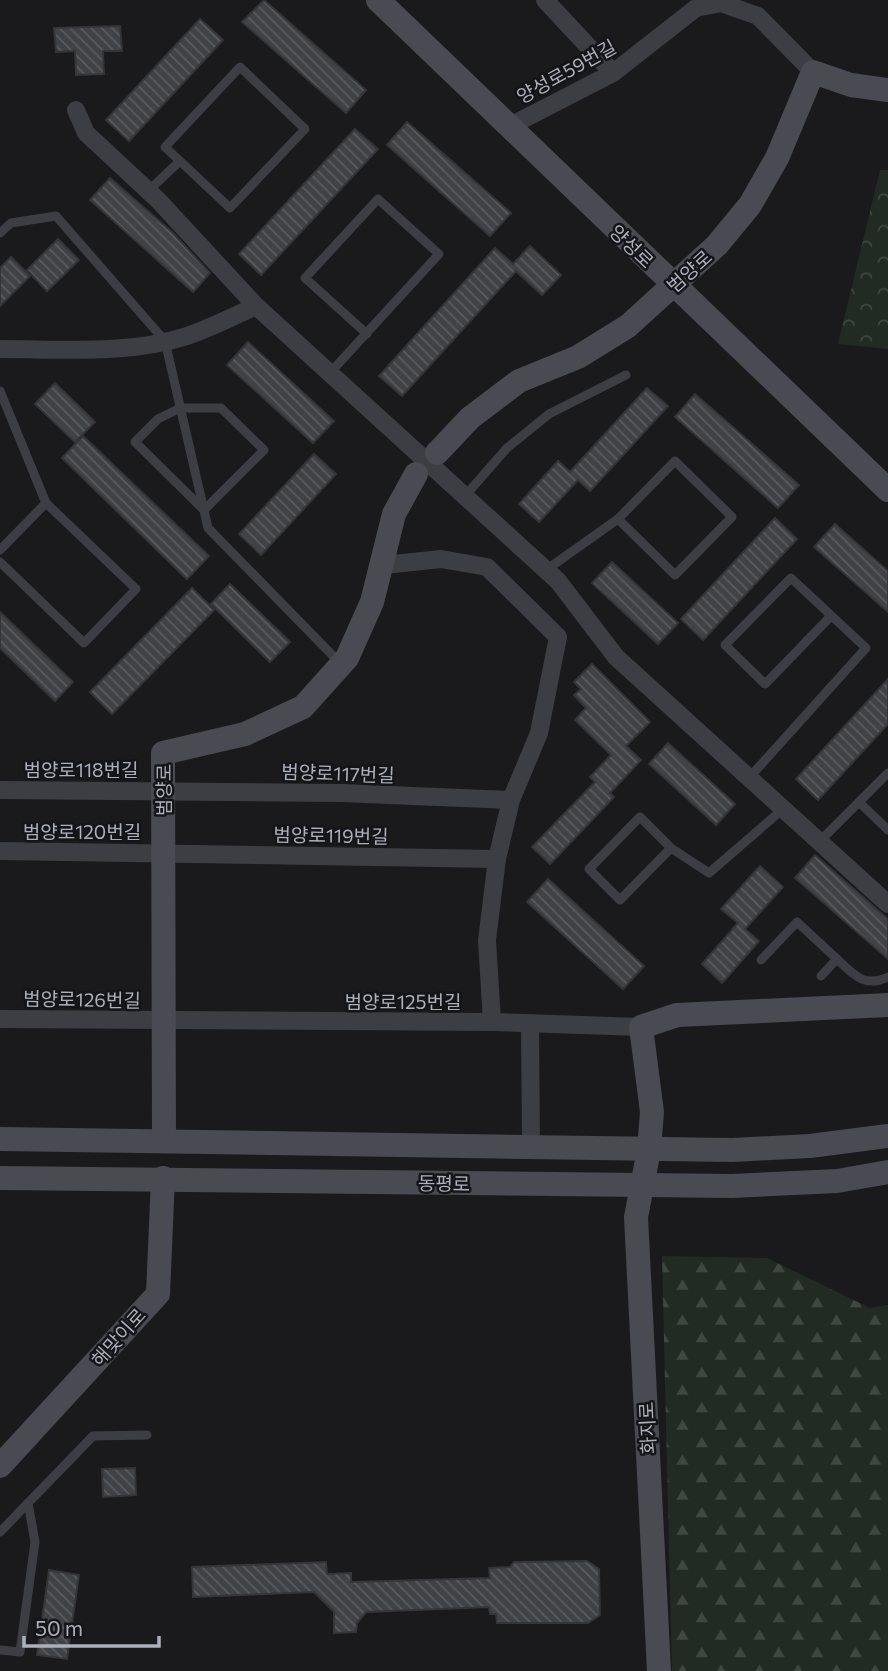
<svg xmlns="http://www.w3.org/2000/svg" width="888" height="1671" viewBox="0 0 888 1671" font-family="Commissioner,'Noto Sans KR',sans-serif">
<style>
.forest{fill:url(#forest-firs)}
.park{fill:url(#park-crowns)}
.building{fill:url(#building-back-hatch);stroke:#343439;stroke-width:2}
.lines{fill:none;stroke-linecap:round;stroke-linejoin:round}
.lane{stroke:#3d3d44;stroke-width:9}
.street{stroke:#3d3d44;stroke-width:18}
.secondary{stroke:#494a52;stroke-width:24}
.labels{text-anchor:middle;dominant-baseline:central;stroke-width:5;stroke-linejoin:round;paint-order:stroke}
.street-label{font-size:19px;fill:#acafbc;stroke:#151518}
</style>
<defs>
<pattern id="forest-firs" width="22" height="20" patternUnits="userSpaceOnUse" patternTransform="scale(1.75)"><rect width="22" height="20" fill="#212b24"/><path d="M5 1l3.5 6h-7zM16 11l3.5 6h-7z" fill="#3f4742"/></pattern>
<pattern id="park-crowns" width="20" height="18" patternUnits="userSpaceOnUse" patternTransform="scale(1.75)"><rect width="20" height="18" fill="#212b24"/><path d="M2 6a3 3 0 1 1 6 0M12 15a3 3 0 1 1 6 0" fill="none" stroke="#3f4742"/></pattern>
<pattern id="building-back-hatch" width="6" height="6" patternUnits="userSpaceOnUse" patternTransform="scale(1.75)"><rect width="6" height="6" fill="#414246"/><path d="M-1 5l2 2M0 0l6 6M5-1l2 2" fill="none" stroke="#5a5b5f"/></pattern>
</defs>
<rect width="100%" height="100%" fill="#1a1a1c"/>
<path class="forest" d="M662,1256l105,2 103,50 18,-3v366h-216z"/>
<path class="park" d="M880,170h8v179l-50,-5z"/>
<g class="building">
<path d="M264,0l102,90 -20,23 -104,-91z"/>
<path d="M200,19l23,21 -94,101 -23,-21z"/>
<path d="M120,26l2,25h-19l1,23 -28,1 -1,-24 -19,1 -2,-24z"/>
<path d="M407,122l104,91 -21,23 -103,-91z"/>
<path d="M355,129l23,20 -117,126 -22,-21z"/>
<path d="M110,178l62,54 38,41 -17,19 -103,-92z"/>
<path d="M58,239l21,21 -32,31 -20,-21z"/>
<path d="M530,246l31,29 -19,20 -26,-24 -114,125 -23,-20 116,-128 18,16z"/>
<path d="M11,257l19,19 -30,30v-38z"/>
<path d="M248,342l86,79 -21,22 -86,-78z"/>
<path d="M55,383l40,39 -20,20 -40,-38z"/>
<path d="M647,388l21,18 -78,85 -12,-11 -39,42 -20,-18 39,-43 12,11z"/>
<path d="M695,394l104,91 -21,23 -103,-91z"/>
<path d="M83,436l126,120 -22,23 -125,-121z"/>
<path d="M314,454l22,20 -75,81 -22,-21z"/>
<path d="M775,518l22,21 -94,101 -22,-21z"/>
<path d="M835,524l53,47v41l-74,-65z"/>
<path d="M612,562l66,61 -20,21 -66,-61z"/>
<path d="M230,584l60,58 -20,20 -59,-58z"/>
<path d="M192,588l22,22 -102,104 -22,-22z"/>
<path d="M0,612l73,70 -18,19 -55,-53z"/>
<path d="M592,664l58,58 -24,24 15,14 -31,33 4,4 -64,67 -18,-17 63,-65 -5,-5 21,-22 -36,-35 11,-12 -12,-13 7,-6 -7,-7z"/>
<path d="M888,679v45l-70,76 -22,-21z"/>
<path d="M668,743l67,61 -19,21 -67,-61z"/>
<path d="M815,855l73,64v40l-93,-81z"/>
<path d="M760,866l23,21 -38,42 14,12 -37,42 -20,-19 36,-41 -17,-14z"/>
<path d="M548,879l96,87 -21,23 -96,-87z"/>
<path d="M135,1468l1,27 -33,2 -1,-28z"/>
<path d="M587,1561l12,8 1,46 -12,8h-91l-1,-9h-6l-1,-7 -123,5 -9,11 -1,9 -22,1v-21l-20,-20 -121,5 -1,-30 134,-5 1,12 24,-1v9l139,-4 -1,-10 21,-1 4,-5z"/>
<path d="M49,1570l30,5 -12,84 -30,-4z"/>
</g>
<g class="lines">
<g class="lane">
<path d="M240,67l65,62 -75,79 -65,-61z"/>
<path d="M148,191l32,-30"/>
<path d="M0,233l11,-10 45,-7 109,125 43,187 132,135"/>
<path d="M329,374l110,-120 -61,-55 -73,79 62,56"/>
<path d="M0,391l46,112"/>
<path d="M180,408h41l43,42 -60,60 -69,-68 23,-23z"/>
<path d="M675,461l57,56 -57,58 -57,-56z"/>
<path d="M464,497l43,-49 42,-34 77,-39"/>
<path d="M0,550l46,-47 90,86 -52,54 -84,-81"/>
<path d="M546,570l72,-51"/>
<path d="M888,773l-29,29 29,28"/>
<path d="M749,778l117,-130 -75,-70 -66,67 40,39 66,-68"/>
<path d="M819,842l40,-40"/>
<path d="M671,848l-51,52 -31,-31 51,-52 31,31 38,25 74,-64"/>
<path d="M761,960l36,-38 40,37"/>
<path d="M821,976l16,-17c17,16 27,29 51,18"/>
<path d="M0,1532l93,-96 54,-1"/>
<path d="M0,1650l20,2 15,-110 -7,-39"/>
</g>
<g class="street">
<path d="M545,0l68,73"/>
<path d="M76,110l10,23 72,67 98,106"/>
<path d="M508,127l105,-54 83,-65 25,-5 37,13 55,56"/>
<path d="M0,349c61,0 129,6 187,-13 24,-8 47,-20 69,-30l302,275 58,76 272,247"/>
<path d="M384,565l57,-6 46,8 71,70 -19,96 -28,67 -14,59 -10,81 5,82"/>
<path d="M0,790l341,3 170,7"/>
<path d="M0,851l497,8"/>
<path d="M0,1019l492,3 149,5"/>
<path d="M530,1026l1,120"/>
</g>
<g class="secondary">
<path d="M378,0l510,490"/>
<path d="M437,453l33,-35 49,-37 59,-24 50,-31 89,-81 33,-40 27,-47 36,-86 38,13 37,5"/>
<path d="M0,1139l732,11 78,-4 78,-10"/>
<path d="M164,1140l-1,-387 82,-19 58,-27 44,-49 25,-56 22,-88 22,-40"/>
<path d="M0,1178l732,8 105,-5 51,-9"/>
<path d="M0,1466l158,-172 5,-116"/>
<path d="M659,1671l-23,-454 13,-67 3,-38 -11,-85 36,-12 211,-10"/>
</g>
</g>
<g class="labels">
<g class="street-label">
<text transform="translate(566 71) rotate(-29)">양성로59번길</text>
<text transform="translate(632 246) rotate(44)">양성로</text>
<text transform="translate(689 271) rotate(-42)">범양로</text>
<text x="81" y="769">범양로118번길</text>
<text transform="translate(338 773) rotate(2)">범양로117번길</text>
<text transform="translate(163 790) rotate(-90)">범양로</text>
<text x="82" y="831">범양로120번길</text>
<text transform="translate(331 835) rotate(1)">범양로119번길</text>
<text transform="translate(82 999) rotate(1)">범양로126번길</text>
<text x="403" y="1001">범양로125번길</text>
<text transform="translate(444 1183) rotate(1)">동평로</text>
<text transform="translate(118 1337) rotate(-48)">해맞이로</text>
<text transform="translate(647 1428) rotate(-93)">화지로</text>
</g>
</g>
<path d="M24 1636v10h135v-10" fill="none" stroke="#acafbc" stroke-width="3.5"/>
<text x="35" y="1636" font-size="21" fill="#acafbc" stroke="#151518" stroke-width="5" paint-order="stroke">50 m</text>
</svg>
